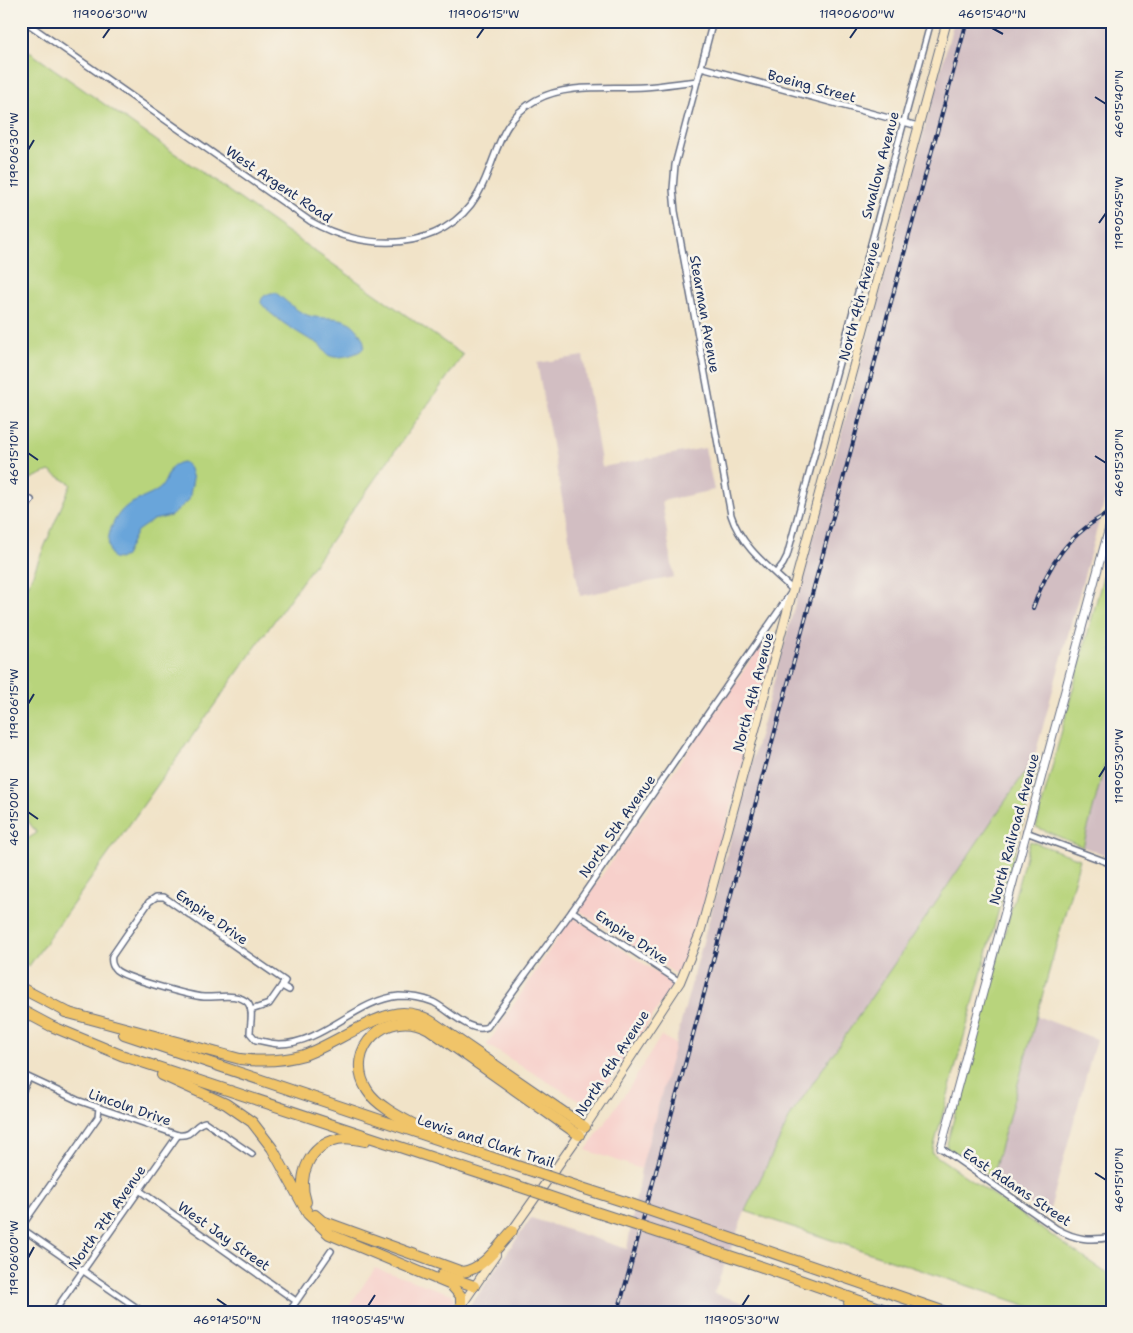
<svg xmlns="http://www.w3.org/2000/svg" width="1133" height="1333" viewBox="0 0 1133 1333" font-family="'Shantell Sans',sans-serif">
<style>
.built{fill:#f7d0cb}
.industrial{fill:#d2bec2}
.green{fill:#b8d47b;stroke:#6a826c}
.water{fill:#69a5da;stroke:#426a9c}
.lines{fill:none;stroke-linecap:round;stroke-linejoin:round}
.minor-casing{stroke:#666e83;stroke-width:8}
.tertiary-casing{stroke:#666e83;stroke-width:9}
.secondary-casing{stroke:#666e83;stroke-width:10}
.motorway-casing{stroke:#666e83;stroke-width:12}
.minor{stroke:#fff;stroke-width:5}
.tertiary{stroke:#fff;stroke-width:7}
.secondary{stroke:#f9e7c3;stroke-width:8}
.motorway{stroke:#f0c469;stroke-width:10}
.rail-casing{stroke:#1b2f5e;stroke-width:4}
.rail{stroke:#f7f3e8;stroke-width:2;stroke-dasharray:5.5;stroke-linecap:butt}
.motorway-bridge-casing{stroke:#666e83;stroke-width:12;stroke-linecap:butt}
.motorway-bridge{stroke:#f0c469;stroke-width:10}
.ticks{fill:none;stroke:#1b2f5e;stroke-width:2}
.labels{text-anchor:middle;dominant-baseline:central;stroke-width:5;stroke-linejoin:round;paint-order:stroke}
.street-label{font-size:14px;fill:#1b2f5e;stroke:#f7f3e8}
.neatline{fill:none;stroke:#1b2f5e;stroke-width:2}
.ticks-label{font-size:12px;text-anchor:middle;fill:#1b2f5e}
</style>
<rect width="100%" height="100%" fill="#f7f3e8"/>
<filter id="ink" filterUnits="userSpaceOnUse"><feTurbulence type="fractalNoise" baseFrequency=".02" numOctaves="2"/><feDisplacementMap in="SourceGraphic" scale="10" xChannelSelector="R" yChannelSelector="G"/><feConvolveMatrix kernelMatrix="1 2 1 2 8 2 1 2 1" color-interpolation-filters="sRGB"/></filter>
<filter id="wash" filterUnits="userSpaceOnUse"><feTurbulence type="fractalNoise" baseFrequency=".0096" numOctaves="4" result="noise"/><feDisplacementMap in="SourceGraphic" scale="20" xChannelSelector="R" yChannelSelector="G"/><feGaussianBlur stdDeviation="1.12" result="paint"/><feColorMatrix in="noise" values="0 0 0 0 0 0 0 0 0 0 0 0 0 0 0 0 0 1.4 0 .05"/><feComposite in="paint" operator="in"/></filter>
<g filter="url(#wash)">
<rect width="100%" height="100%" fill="#f1e3c8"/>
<g class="built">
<path d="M772,637l4,6 -80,291 -17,42 -101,-66 188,-272z"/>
<path d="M572,916l102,68 -63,95 -23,27 -101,-61z"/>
<path d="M661,1036l15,8 -35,125 -55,-19 43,-62z"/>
<path d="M375,1268l77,26 2,5 -1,6 -5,7h-103z"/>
</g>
<g class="industrial">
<path d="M954,21h158v453l-78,285 -243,356 -47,99 -30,79 56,19h-304l65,-94 96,31 14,-80z"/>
<path d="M583,356l19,111 103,-19 9,42 -52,11 12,76 -94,19 -43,-233z"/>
<path d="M1112,737v120l-29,-10z"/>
<path d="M1037,1016l59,23 -48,178 -56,-39z"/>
</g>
<g class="green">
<path d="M21,46l442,309 -434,611 -8,-5v-118l16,-10 -16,-21v-210l50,-118 -22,-13 -28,12z"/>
<path d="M1112,543v194l-29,110 -47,-20z"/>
<path d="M1034,759l4,8 -106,386 180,124v35h-66l-301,-101 46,-96z"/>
<path d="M1030,841l50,18 -88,319 -46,-31z"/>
</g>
<g class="water">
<path d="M271,293h5c9,7 20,18 31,22 18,7 38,-4 52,17 2,4 6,9 5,14 -1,8 -24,12 -30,11 -8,-1 -10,-7 -14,-12 -4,-3 -9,-5 -13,-7 -16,-10 -34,-20 -46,-35 0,-6 4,-8 10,-10z"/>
<path d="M183,462l4,2 3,5 3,10 -4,21 -18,16 -18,4 -16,11 -12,25 -6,3 -6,-1c-12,-16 1,-45 17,-54 9,-5 20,-8 28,-14 11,-8 8,-26 25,-28z"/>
</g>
</g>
<g filter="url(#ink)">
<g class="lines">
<g class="minor-casing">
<g id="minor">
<path d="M24,21l286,200c53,31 133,33 168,-27 20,-35 18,-72 58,-94 30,-17 75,-11 108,-13 18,-1 35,-4 53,-6"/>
<path d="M701,67l217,59"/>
<path d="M868,256l14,4"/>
<path d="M21,516l10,-16"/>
<path d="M776,573l7,-9 4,-8 144,-535"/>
<path d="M1026,832l86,32"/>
<path d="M572,911l108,71"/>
<path d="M282,986l7,4"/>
<path d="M251,1010l18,-6 16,-23 -121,-84h-8l-7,5 -37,54c-1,5 0,10 4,14 9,8 74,26 88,27 12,1 34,-5 44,6 6,8 2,21 2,30l6,7c7,1 15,4 23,4 44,0 77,-44 120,-48 12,0 24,2 34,6 15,7 37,32 54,25l85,-116 221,-321c-23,-22 -52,-43 -62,-75l-56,-304 -2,-22 2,-24 38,-144"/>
<path d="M21,1074l56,26 101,35c16,2 15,-11 27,-13l47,32"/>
<path d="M21,1094l8,-16"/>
<path d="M941,1148l116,81c19,11 34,12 55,8"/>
<path d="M139,1190l157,111"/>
<path d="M21,1227l77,-110 1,-9"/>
<path d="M21,1228l122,84"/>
<path d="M54,1312l124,-177"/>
<path d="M289,1312l42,-61"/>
</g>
</g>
<g class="tertiary-casing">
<path id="tertiary" d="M941,1148l171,-631"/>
</g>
<g class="secondary-casing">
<g id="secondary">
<path d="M509,1235l76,-108 95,-145 20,-49 247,-912"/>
<path d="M457,1312l39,-57"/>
</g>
</g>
<g class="motorway-casing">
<g id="motorway">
<path d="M21,988l48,25"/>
<path d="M21,1010l30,16 70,29 397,131"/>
<path d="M65,1012l175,47c22,3 43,2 64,-4 29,-10 72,-42 99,-42 11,0 20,3 29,9l153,105"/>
<path d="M124,1034l405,136"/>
<path d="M162,1075l64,29 26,18 20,26 36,66 21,20 122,51 10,11v10"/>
<path d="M426,1131c-18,-10 -48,-23 -59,-41 -25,-41 21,-84 62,-61l150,106"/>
<path d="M582,1188l40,13"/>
<path d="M306,1202c-9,-27 3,-56 32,-63 9,-2 18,0 27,2"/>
<path d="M574,1205l46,15"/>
<path d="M315,1215l7,6 140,51c21,-2 37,-27 50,-41"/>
<path d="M753,1246l192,66"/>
<path d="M751,1263l140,49"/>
<path d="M442,1275l32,11"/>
<path d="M849,1303l17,9"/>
</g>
</g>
<use href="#minor" class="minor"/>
<use href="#tertiary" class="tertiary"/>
<use href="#secondary" class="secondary"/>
<use href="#motorway" class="motorway"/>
<g class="rail-casing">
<g id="rail">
<path d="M1033,608c15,-44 36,-75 79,-97"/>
<path d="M618,1312l349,-1291"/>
</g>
</g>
<use href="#rail" class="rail"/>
<g class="motorway-bridge-casing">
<g id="motorway-bridge">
<path d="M529,1170l53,18"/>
<path d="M518,1186l56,19"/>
<path d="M622,1201l131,45"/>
<path d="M620,1220l131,43"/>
</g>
</g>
<use href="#motorway-bridge" class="motorway-bridge"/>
</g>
</g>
<path class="ticks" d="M992,28l11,6M103,38l7,-10M477,38l7,-10M850,38l7,-10M1095,97l11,7M28,150l6,-10M1099,223l7,-10M28,453l10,7M1095,456l11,7M28,704l6,-10M1099,777l7,-11M28,812l10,7M1095,1173l11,7M28,1258l6,-11M217,1299l10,7M368,1306l7,-11M742,1306l7,-11"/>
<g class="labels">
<g class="street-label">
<text transform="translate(812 86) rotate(15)">Boeing Street</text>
<text transform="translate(880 165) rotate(-75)">Swallow Avenue</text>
<text transform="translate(279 184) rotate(34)">West Argent Road</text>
<text transform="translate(859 301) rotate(-75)">North 4th Avenue</text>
<text transform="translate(705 314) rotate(80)">Stearman Avenue</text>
<text transform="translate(753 692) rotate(-75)">North 4th Avenue</text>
<text transform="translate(617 826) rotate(-55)">North 5th Avenue</text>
<text transform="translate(1014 829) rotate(-75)">North Railroad Avenue</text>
<text transform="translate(212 917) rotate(35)">Empire Drive</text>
<text transform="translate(632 937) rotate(34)">Empire Drive</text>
<text transform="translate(612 1063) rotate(-57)">North 4th Avenue</text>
<text transform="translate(130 1107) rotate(19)">Lincoln Drive</text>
<text transform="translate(486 1141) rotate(18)">Lewis and Clark Trail</text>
<text transform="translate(1017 1187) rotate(34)">East Adams Street</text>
<text transform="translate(107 1217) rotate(-55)">North 7th Avenue</text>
<text transform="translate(224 1236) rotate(35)">West Jay Street</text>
</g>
</g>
<rect width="1133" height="1333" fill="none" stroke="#f7f3e8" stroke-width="55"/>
<rect x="28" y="28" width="1078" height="1278" class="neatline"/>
<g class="ticks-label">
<text x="110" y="18">119°06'30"W</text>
<text x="484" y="18">119°06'15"W</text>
<text x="857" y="18">119°06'00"W</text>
<text x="992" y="18">46°15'40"N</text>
<text transform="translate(1119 104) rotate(-90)" y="4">46°15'40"N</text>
<text transform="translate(14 150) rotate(-90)" y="4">119°06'30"W</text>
<text transform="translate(1119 213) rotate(-90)" y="4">119°05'45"W</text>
<text transform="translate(14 453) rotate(-90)" y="4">46°15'10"N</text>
<text transform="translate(1119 463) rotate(-90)" y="4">46°15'30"N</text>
<text transform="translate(14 704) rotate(-90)" y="4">119°06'15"W</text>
<text transform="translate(1119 766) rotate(-90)" y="4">119°05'30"W</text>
<text transform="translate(14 812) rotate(-90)" y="4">46°15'00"N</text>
<text transform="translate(1119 1180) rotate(-90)" y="4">46°15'10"N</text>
<text transform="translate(14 1258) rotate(-90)" y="4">119°06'00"W</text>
<text x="227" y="1324">46°14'50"N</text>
<text x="368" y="1324">119°05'45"W</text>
<text x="742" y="1324">119°05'30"W</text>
</g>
</svg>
